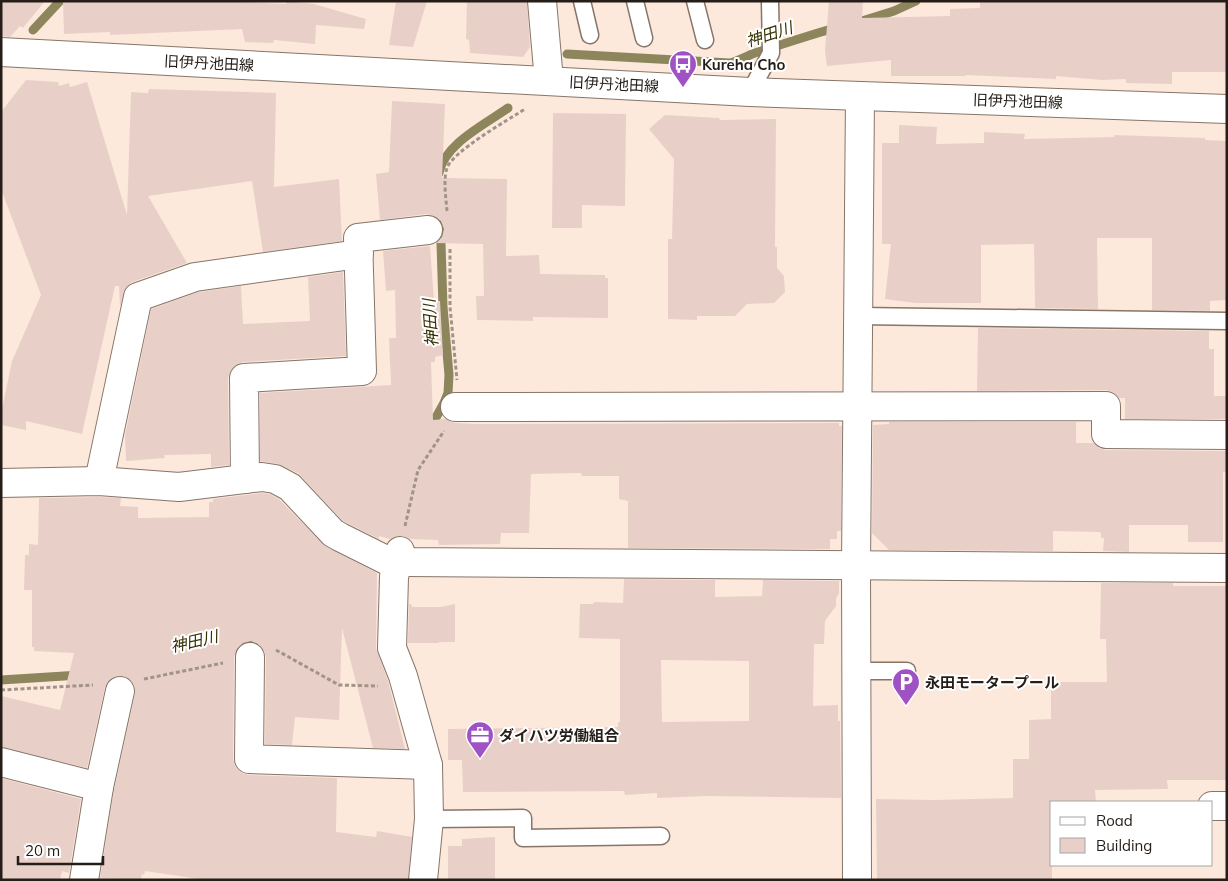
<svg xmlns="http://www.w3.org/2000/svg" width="1228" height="881" viewBox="0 0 1228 881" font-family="Mulish,'Noto Sans JP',sans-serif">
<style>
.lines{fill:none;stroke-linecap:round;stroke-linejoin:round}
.stream{stroke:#8d865d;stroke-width:9}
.building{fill:#e8d0c9;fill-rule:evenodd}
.lane-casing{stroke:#867569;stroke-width:19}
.street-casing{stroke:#867569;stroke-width:30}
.secondary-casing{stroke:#867569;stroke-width:30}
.path{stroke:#a29389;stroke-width:3;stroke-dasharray:4 2.5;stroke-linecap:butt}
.lane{stroke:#fff;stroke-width:16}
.street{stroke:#fff;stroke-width:28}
.secondary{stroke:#fff;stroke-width:28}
.labels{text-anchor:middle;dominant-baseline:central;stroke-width:4;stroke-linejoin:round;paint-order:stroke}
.street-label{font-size:15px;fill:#241d18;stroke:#fff}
.poi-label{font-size:15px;font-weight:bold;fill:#241d18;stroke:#fff;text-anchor:start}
.water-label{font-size:16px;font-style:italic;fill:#373102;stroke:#fff}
</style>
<rect width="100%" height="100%" fill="#fde9db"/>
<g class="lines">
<g class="stream">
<path d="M862,21l32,-10 22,-10"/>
<path d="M33,30l27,-29"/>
<path d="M567,54l163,9c9,-2 16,-7 25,-10 28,-9 55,-18 83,-26"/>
<path d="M439,173c5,-29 47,-49 69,-65"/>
<path d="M429,430l15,-27 4,-10 1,-18 -6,-68 -3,-96"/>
<path d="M226,651l25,-7 11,-8"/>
<path d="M1,680l79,-5"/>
</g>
</g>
<g class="building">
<path d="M1,1h44l-22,27 -3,-2 -10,11 -9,-1z"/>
<path d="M63,1h160l63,3v-3l28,3 52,15 -2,10 -48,-4 -1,19 -41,-4 -1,3 -28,-1 -3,-13 -132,6v-3l-46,2z"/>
<path d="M396,1h31l-14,46 -24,-2z"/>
<path d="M467,1h60l3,46 -7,10 -53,-4 -1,-13 -3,-1z"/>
<path d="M829,1h34l-1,17 88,-2v-7l30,-1v-7h247v71h-55v12l-46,-1v-4l-24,1 -46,-4v3l-90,-4v1h-75v-16l-64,6 -2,-15z"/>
<path d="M26,80l32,2 1,4 10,-3 1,4 17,-5 40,133 4,-123 17,1 1,-4 127,4 -2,94 65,-8 3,62 -79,11 -11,-71 -104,15 39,67 -55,19 -6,5 -6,20 -1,-21h-4l-33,148 -56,-13v9l-25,-5v-11l11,-53 29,-66 -40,-106v-77z"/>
<path d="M392,101l53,3 -3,74 65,1 -1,77 33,-1 1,19 65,1v3h3v40l-75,-1v4l-56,-1 -1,-24h8l-1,-52 -47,-1 6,-6 2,-8 -3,-8 -7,-5 -8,-2 -46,6 -4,-46 13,-2z"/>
<path d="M553,113l73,1 -1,92 -43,-1v23h-30z"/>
<path d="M665,115l54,3 1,2 56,-1 -1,128h2v21l7,8 1,16 -11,11 -27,1 -12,12h-38v4l-29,-1v-80h4l2,-80 -25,-30z"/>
<path d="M899,125l38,2 -1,17 48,-1v-11l41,2 -1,5 90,-2v-2l91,3v2l22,1v159l-17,1v10l-58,-1v-72h-55l1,71 -63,-1 -1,-64 -53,1v58h-66l-30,-4 6,-55h-9v-101h17z"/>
<path d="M430,246l4,55h6l3,54 -8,2v5h-4l2,58 13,-1 9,4 20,1 364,-1v3h3l-1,105h-4v8h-7v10l-202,-1v-47l-9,-2v-23h-37l-1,-3h-3l-47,1 -2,59h-28l-1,11 -61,1 -1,-5 -28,-1 -7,-3h-7l-6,3 -11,-3v3l-36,-18 -45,-48 -20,-9 -18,-3v-68l131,-8 -2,-47h7l-1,-48 -9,1 -3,-40z"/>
<path d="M343,272l3,84 -103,6 -7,3 -5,5 -3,8 1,87 -18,2v-13l-47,1 1,3 -39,3 -1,-26 26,-126 48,-17 42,-6 2,38 67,-3 -2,-44z"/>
<path d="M978,328l231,3v18h5v47h13v23h-102v-21h-6l-6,-6 -7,-2 -129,1z"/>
<path d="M889,422h187v21h18l5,5 6,2 121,1v21h-3v70h-35v-17h-59v27l-26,-1 1,-13h-3v-5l-2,-1 -46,-1v20l-164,-1 -17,-17 1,-108 16,-1z"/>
<path d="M262,493l8,1 10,6 45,46 52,27 -1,75 12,33 17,68 -32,-1 -31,-120 -3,92 -44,-3 -3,28 -27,-1 1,-87 -2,-7 -6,-6 -7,-3 -8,2 -6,6 -3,8 -1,102 2,7 5,6 8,3 89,3 -1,54 40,5 1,-6 35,6 -4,43h-202l-61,-9 -1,4 -2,-1 -1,6 -41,-2 14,-88 21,-96v-7l-4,-7 -7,-4h-8l-7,4 -4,7 -18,81 -86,-21v-51l59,14 14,-57 -40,-2v-4h-2v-57h-8l1,-35h4v-11l9,1 1,-47 60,-1 22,1 -1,8 18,1v11l71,-1v-15h4v-3z"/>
<path d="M624,579l91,1v17l47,-1 1,-16 76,1v12l-3,6v7l-11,15 -1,23h-10l-1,62 25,-1v16h2l1,77 -135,-2 -49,2v-5l-32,2 -1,-4 -161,1 -1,-32h-14v-31l170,-2v-5h2v-83l-41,-1 1,-34h13l1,-2 29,1zM661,660l88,1v60l-87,1z"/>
<path d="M1101,583h72v3h54v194h-60l1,9 -73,1 1,12h-44v78h-175l-1,-81 59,1 78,-2v-39h16v-39l22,-1v-35h7v-2h49l-1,-43h-6z"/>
<path d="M409,604h2l1,3h28l15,-3v38h-16v1h-31z"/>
<path d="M1,778l80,21 -12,74 -7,-2 -2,9h-59z"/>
<path d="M495,837v43h-47v-34h14v-7z"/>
</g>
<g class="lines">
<g class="lane-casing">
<g id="lane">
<path d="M582,1l8,34"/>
<path d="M635,1l9,37"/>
<path d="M695,1l10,39"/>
<path d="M750,92l21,-39 -1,-52"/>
<path d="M860,316l367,5"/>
<path d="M856,671h51"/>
<path d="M429,819l94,-1v20l138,-2"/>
</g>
</g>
<g class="street-casing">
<g id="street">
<path d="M542,1l7,80"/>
<path d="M455,407l651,-1v28l121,1"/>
<path d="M245,479l-1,-101 118,-7 -4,-133 70,-8"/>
<path d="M99,481l39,-184 57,-20 164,-23"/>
<path d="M1,483l98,-2 80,6 83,-10 13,2 15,8 43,46 7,4 48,24 17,1 822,6"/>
<path d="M400,551l-6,26 -2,71 11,28 25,89 1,54 -6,61"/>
<path d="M250,657l-1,102 179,6"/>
<path d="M1,762l98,25 -15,93"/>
<path d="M99,787l21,-96"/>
<path d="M1212,806h15"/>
<path d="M857,880l-1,-314 4,-470"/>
</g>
</g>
<g class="secondary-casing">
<path id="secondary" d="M1,52l749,40 477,17"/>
</g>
<g class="path">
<path d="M447,211c-1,-13 -4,-31 0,-43 6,-17 61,-48 78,-59"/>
<path d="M450,249v58l7,73"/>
<path d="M405,526l13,-56 26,-39"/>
<path d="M276,650l63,35 39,1"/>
<path d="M144,679l79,-16"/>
<path d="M1,690l92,-5"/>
</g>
<use href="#lane" class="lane"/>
<use href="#street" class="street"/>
<use href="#secondary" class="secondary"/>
</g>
<defs>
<g id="bus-pin" transform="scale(1.4375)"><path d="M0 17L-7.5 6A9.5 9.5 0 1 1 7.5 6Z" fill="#9e52c3" stroke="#fff"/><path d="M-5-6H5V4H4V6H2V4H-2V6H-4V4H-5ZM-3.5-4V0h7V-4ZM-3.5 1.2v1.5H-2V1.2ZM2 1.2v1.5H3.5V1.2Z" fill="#fff"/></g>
<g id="parking-pin" transform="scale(1.4375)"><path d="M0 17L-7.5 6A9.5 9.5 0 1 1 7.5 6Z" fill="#9e52c3" stroke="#fff"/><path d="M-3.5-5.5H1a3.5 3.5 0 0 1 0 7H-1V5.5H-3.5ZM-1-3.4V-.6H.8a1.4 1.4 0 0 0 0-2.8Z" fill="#fff"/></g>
<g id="office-pin" transform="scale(1.4375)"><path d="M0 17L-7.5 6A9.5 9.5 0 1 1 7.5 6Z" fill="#9e52c3" stroke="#fff"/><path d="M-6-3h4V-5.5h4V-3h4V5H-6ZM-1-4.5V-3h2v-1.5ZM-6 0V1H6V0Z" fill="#fff"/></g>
</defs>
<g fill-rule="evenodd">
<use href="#bus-pin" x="683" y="64"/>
<use href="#parking-pin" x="906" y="682"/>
<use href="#office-pin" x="480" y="735"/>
</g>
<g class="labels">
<g class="street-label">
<text transform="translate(209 63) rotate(3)">旧伊丹池田線</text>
<text transform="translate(614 84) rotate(3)">旧伊丹池田線</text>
<text transform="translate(1018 101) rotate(2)">旧伊丹池田線</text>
</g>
<g class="poi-label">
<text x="702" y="64">Kureha Cho</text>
<text x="925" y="682">永田モータープール</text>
<text x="499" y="735">ダイハツ労働組合</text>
</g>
<g class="water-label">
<text transform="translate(769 34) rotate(-18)">神田川</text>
<text transform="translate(430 323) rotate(-94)">神田川</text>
<text transform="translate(194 641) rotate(-13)">神田川</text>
</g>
</g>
<rect width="1228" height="881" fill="none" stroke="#241d18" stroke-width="5"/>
<rect x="1050" y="801" width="162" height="65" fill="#ffffff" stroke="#a7a5a3"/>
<rect x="1060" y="817" width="25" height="8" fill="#ffffff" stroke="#a7a5a3"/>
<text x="1096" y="826" font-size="15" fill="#241d18">Road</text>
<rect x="1060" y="838" width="25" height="15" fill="#e8d0c9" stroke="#a7a5a3"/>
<text x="1096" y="851" font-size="15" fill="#241d18">Building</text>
<path d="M18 856v8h85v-8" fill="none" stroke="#241d18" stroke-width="2.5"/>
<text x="25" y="856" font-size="15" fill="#241d18" stroke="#ffffff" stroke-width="4" paint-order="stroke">20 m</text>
</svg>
